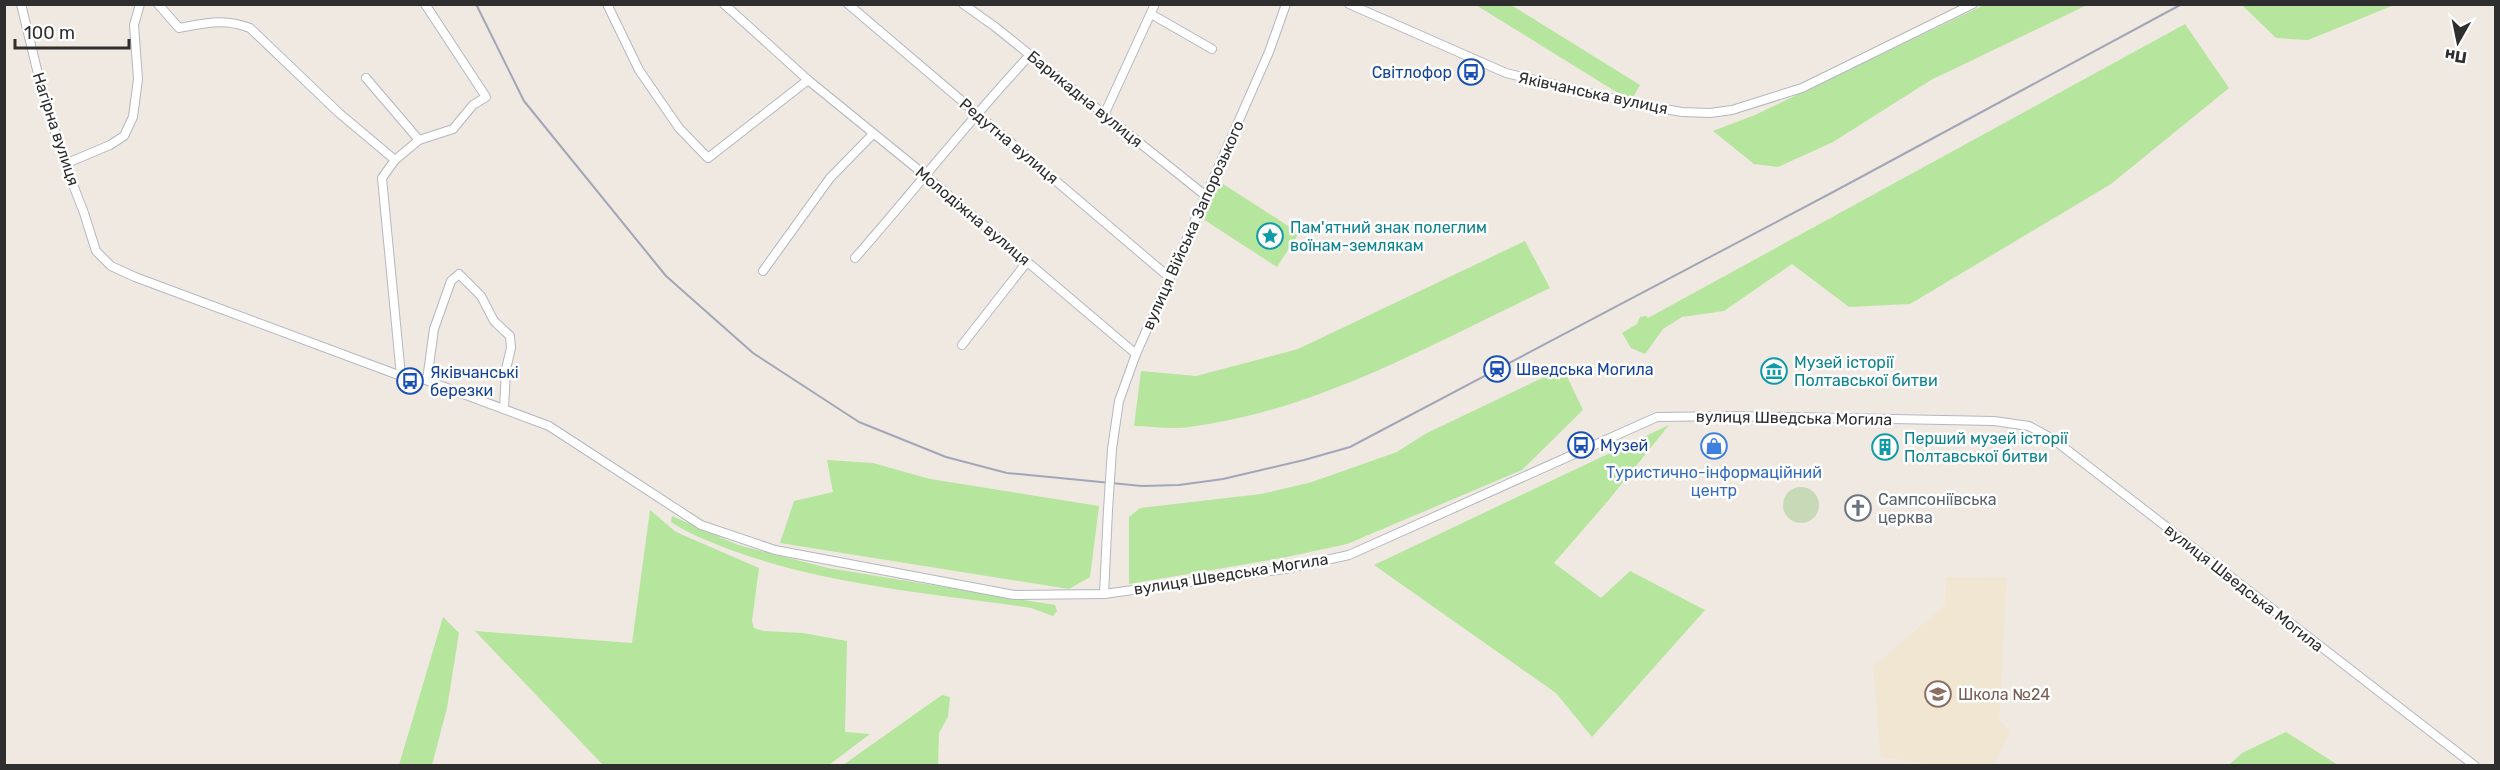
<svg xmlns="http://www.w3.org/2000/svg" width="2500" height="770" viewBox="0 0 2500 770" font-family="Rubik,sans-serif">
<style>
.education{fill:#f0e6d1}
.green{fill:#b6e59e}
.cemetery{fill:#c8d9b8}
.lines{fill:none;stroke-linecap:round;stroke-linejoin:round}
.minor-casing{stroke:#b4b7c1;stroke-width:10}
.minor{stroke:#fff;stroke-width:8}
.rail{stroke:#a3a6b8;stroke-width:2}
.minor-bridge-casing{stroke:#b4b7c1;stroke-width:10;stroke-linecap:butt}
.minor-bridge{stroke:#fff;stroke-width:8}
.labels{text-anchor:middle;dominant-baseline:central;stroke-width:5;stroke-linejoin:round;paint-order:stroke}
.transit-label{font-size:16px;fill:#164399;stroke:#fff;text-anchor:start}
.street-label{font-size:16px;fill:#2e2e2e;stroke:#fff}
.culture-label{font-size:16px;fill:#0d838f;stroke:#fff;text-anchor:start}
.shop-label{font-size:16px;fill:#366cbe;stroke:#fff}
.worship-label{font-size:16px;fill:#5b616d;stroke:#fff;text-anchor:start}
.education-label{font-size:16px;fill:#785e54;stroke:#fff;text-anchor:start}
</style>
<rect width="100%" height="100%" fill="#efe9e1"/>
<path class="education" d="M1946,577l61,1 -8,143 11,10 -16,34h-58l-55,-8 -8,-90 72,-62z"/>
<g class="green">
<path d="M1476,5h35l129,80 -9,16z"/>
<path d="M1984,5h103l-156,75 -98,62 -55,25 -24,-3 -41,-33 42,-16z"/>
<path d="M2242,5h152l-86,35 -32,-2z"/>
<path d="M2185,24l44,64 -118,96 -201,120 -61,3 -57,-43 -68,47 -42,6 -19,12 -18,25 -14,-6 -9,-15 15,-9 3,-7 6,-1 2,2z"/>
<path d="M1220,182l79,51 -22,34 -74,-48z"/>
<path d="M1525,241l25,47c-116,55 -233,123 -361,139 -18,3 -38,-1 -55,-1l7,-55 55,5 102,-27z"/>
<path d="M1563,368l20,42 -61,60 -175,74 -65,14 -153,26v-67l11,-9 121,-14 51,-12 85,-30 28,-18z"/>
<path d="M1669,425l-62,77 -53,61 47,35 29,-27 75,39 -113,127 -36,-44 -182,-128z"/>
<path d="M827,460l46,3 57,16 169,27 -9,71 -21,12 -289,-46 14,-42 39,-9z"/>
<path d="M650,510l26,22 83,36 -7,53 2,7 9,3 40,2 44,8 -2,91 25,2 -41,31h-226l-128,-134 157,12z"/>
<path d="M672,516l66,29 90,23 227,37 2,6 -4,5 -22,-8c-101,-15 -207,-23 -303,-59 -20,-8 -39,-15 -57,-27z"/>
<path d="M443,617l16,16 -12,75 -15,57h-33z"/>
<path d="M942,695l8,2 -2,20 -9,16 -1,32h-95z"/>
<path d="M2286,732l52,33h-109l13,-12z"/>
</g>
<circle class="cemetery" cx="1801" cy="505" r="18"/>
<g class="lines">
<g class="minor-casing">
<g id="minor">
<path d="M21,4l19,78 25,82 19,49 12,38 15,15 24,11 266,99 22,3 126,47 152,99 74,25 239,45 90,-1 181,-25 64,-14 308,-138 76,-1 261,5 35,5 24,13 422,327"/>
<path d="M158,4l21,24c27,-5 45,-10 71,0l89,85 56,47"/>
<path d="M607,4l32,66 40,58 29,30 100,-78"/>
<path d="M724,4l84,76 118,96 210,178"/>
<path d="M848,4l322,274"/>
<path d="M963,4l31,22 212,170"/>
<path d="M1349,4l157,69 130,31 46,8 28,1 22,-3 70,-22 171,-84"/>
<path d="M1151,14l61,35"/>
<path d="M366,78l53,62"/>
<path d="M1104,115l51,-111"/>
<path d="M65,164l45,-19 14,-9 9,-19 5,-38 -4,-54 6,-21"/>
<path d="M855,258c59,-67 114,-138 175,-203"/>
<path d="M763,271l67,-93 43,-44"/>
<path d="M962,345l65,-83"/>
<path d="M401,376l-19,-198 13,-18 24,-20 34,-11 20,-24 13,-8 -61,-93"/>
<path d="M427,380l7,-51 17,-48 8,-7 22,22 13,25 16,15 1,12 -5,21 -2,40"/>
<path d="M1112,449l7,-48 17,-47 133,-302 17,-48"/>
<path d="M1104,594l4,-84"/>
</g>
</g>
<use href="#minor" class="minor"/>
<path class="rail" d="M476,4l48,97 142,175 87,77 106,69 87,35 61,16 135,13 37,-1 44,-6 81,-19 46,-13 485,-256 347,-187"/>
<g class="minor-bridge-casing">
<path id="minor-bridge" d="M1108,510l4,-61"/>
</g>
<use href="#minor-bridge" class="minor-bridge"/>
</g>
<defs>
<g id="bus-ring" transform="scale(1.35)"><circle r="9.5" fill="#fff" stroke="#1a4fb4" stroke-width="1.5"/><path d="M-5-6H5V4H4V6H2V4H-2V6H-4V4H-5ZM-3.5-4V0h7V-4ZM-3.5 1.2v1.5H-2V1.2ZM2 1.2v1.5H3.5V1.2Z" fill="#1a4fb4"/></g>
<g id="sight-ring" transform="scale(1.35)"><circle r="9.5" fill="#fff" stroke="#0f9aa8" stroke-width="1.5"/><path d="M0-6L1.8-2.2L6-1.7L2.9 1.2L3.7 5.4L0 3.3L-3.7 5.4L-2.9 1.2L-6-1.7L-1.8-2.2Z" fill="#0f9aa8"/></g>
<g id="station-ring" transform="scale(1.35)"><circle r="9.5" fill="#fff" stroke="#1a4fb4" stroke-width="1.5"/><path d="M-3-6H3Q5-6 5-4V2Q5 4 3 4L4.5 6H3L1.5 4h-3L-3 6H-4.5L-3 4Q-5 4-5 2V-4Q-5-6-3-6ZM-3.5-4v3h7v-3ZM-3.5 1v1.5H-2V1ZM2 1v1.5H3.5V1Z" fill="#1a4fb4"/></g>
<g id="museum-ring" transform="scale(1.35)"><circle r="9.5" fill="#fff" stroke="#0f9aa8" stroke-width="1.5"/><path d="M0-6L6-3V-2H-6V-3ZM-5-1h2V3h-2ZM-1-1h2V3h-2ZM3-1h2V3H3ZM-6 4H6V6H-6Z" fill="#0f9aa8"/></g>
<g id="shop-ring" transform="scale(1.35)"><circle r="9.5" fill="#fff" stroke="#3f7fe0" stroke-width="1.5"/><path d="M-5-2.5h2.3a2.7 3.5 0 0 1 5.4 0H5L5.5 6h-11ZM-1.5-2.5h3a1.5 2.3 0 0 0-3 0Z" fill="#3f7fe0"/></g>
<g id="building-ring" transform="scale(1.35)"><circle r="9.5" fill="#fff" stroke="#0f9aa8" stroke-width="1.5"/><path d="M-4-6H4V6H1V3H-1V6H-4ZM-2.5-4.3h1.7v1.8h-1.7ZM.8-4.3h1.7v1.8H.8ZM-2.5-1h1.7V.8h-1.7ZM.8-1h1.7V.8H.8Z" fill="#0f9aa8"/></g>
<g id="church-ring" transform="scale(1.35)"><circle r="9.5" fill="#fff" stroke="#6b7280" stroke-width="1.5"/><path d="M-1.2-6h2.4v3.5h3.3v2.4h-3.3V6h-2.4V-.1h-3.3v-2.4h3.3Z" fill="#6b7280"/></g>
<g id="school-ring" transform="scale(1.35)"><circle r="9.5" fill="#fff" stroke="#8d6e63" stroke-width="1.5"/><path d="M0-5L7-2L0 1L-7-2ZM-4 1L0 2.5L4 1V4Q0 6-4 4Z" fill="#8d6e63"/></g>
</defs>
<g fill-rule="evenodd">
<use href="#bus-ring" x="1471" y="72"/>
<use href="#sight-ring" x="1270" y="236"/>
<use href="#station-ring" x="1497" y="369"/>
<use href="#museum-ring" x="1774" y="371"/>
<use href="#bus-ring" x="410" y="381"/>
<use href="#bus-ring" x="1581" y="445"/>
<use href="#shop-ring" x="1714" y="446"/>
<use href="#building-ring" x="1885" y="447"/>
<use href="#church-ring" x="1858" y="508"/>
<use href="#school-ring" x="1938" y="694"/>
</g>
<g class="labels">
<g class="transit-label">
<text x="1452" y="72" text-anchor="end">Світлофор</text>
<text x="1516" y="369">Шведська Могила</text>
<text x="430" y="372">Яківчанські<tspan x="430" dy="18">березки</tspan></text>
<text x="1600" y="445">Музей</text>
</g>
<g class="street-label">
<text transform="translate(1593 93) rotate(12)">Яківчанська вулиця</text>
<text transform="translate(1085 99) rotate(39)">Барикадна вулиця</text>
<text transform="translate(56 129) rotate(72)">Нагірна вулиця</text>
<text transform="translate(1009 141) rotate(40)">Редутна вулиця</text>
<text transform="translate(973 216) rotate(40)">Молодіжна вулиця</text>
<text transform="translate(1193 225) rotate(-66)">вулиця Війська Запорозького</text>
<text transform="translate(1794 418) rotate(1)">вулиця Шведська Могила</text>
<text transform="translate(1231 574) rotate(-9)">вулиця Шведська Могила</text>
<text transform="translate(2244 588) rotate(38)">вулиця Шведська Могила</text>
</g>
<g class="culture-label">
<text x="1290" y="227">Пам'ятний знак полеглим<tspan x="1290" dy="18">воїнам-землякам</tspan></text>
<text x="1794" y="362">Музей історії<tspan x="1794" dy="18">Полтавської битви</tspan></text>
<text x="1904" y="438">Перший музей історії<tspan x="1904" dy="18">Полтавської битви</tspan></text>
</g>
<g class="shop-label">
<text x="1714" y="472">Туристично-інформаційний<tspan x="1714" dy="18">центр</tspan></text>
</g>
<g class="worship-label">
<text x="1878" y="499">Сампсоніївська<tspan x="1878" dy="18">церква</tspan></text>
</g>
<g class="education-label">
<text x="1958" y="694">Школа №24</text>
</g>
</g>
<rect width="2500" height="770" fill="none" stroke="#2e2e2e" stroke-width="12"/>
<g transform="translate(2458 42) rotate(189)" stroke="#ffffff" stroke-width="4.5" paint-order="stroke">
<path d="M0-4.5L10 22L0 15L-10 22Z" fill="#2e2e2e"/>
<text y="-9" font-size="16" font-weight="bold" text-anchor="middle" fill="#2e2e2e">Пн</text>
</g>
<path d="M15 39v9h114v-9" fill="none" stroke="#2e2e2e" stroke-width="3"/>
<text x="24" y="39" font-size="18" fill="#2e2e2e" stroke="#ffffff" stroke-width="4.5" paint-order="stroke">100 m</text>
</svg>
